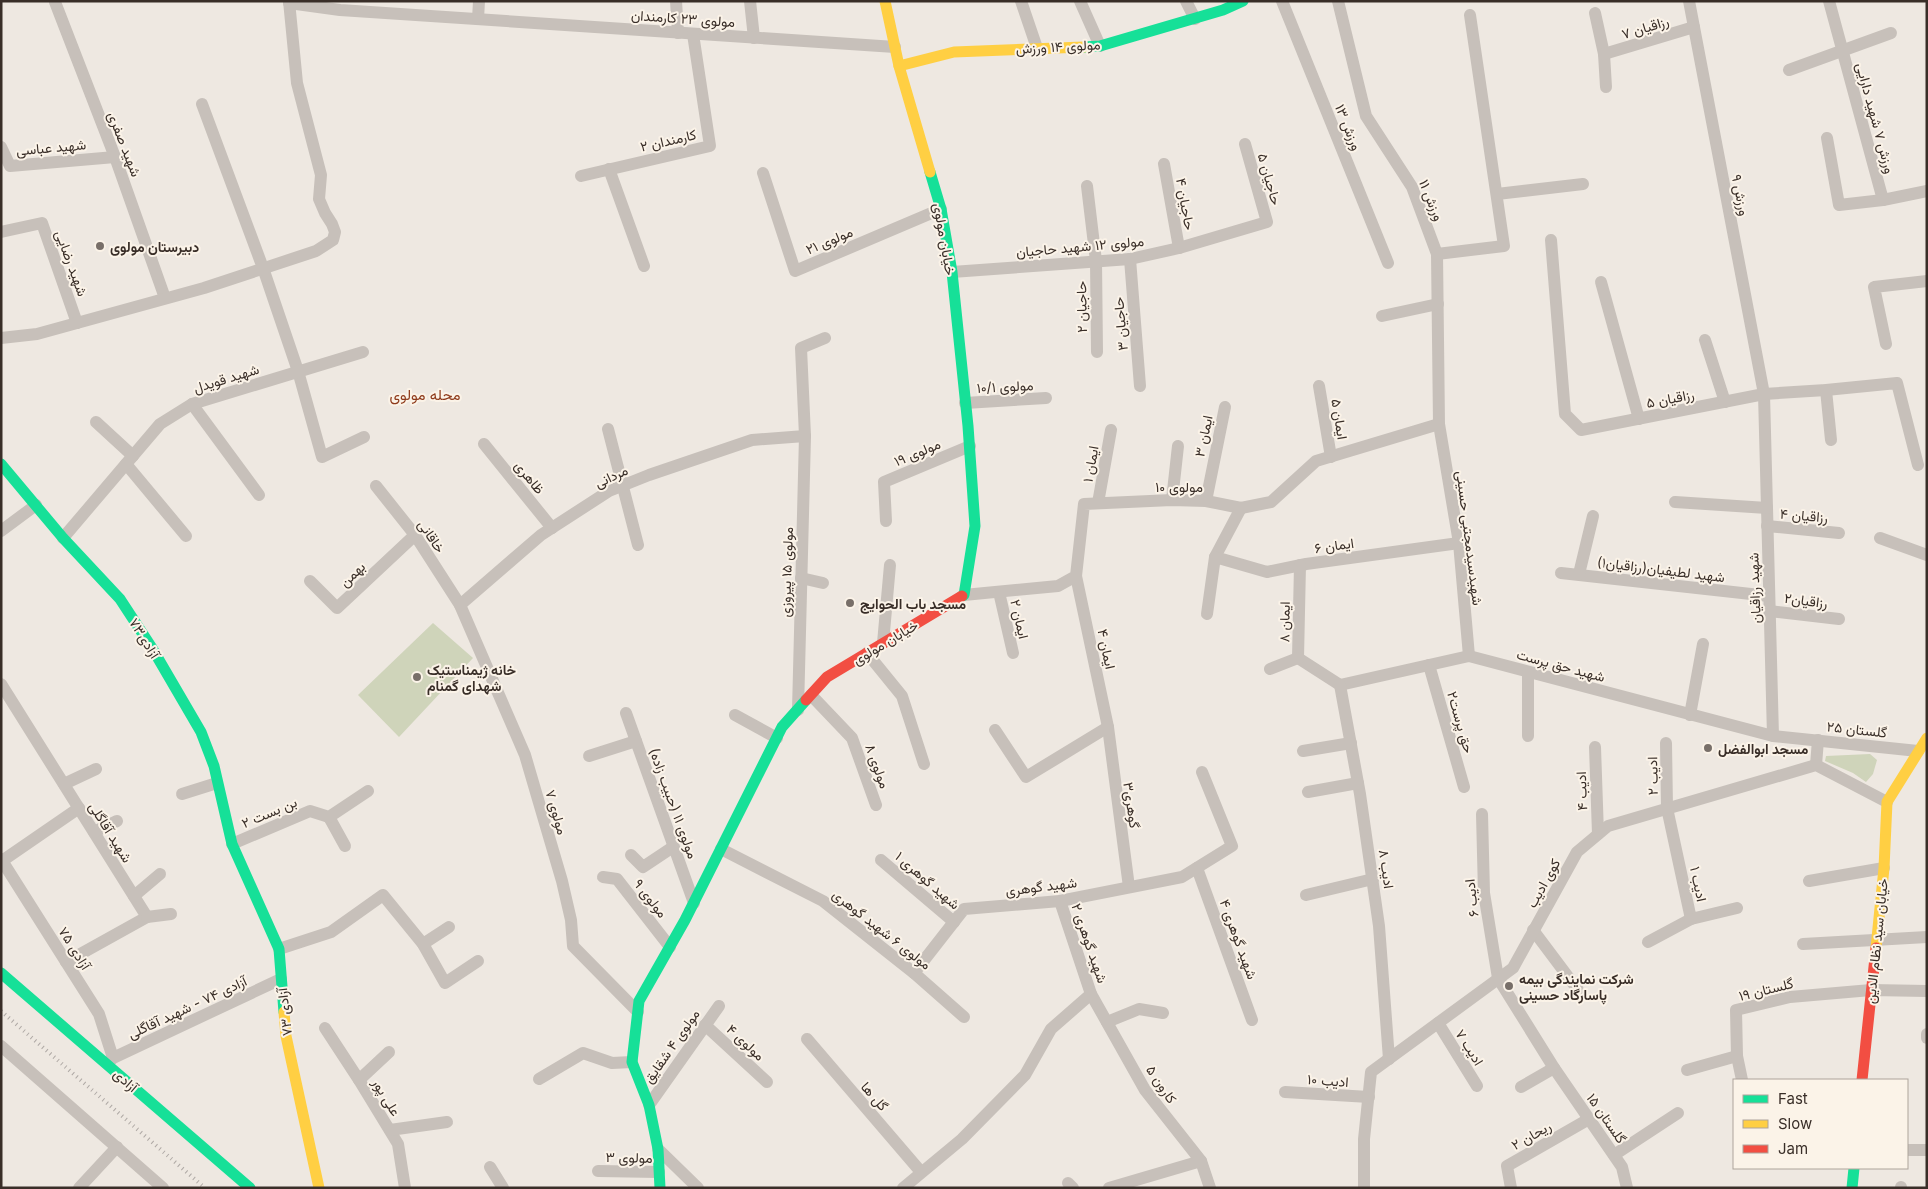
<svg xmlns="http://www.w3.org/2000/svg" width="1928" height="1189" viewBox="0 0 1928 1189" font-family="Inter,Vazirmatn,sans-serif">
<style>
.green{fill:#cfd4ba}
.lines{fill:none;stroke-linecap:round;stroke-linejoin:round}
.street{stroke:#c7c0ba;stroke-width:12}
.fast{stroke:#16e098;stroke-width:11}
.slow{stroke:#ffcf43;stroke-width:11}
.jam{stroke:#f24e42;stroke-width:11}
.rail{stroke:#afa9a5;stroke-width:4;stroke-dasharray:1 4;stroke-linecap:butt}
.poi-dot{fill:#786f69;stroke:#fbf3e8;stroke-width:2}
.labels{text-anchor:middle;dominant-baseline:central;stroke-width:4;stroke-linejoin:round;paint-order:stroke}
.street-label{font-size:14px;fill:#392e28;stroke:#fbf3e8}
.poi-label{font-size:14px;font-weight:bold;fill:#392e28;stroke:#fbf3e8;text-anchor:start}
.neighbourhood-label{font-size:15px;fill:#8e3a1b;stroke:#fbf3e8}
</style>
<rect width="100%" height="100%" fill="#eee8e1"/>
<g class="green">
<path d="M433,623l40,35 -74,79 -41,-42z"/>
<path d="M1870,754l7,6 -4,14 -7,8 -13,-9 -28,-12 1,-5z"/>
</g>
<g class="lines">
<g class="street">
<path d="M676,1l2,32"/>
<path d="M750,1l4,37"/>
<path d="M1021,1l16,47"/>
<path d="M1080,1l20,45"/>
<path d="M1186,1l9,18"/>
<path d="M1282,1l106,262"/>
<path d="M1338,1l28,115 46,71 25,67 2,170 20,119 10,113"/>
<path d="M1689,1l75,393 9,342"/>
<path d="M1829,1l54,199 44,-9"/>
<path d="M55,2l60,155 50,141"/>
<path d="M289,3l51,7 555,37"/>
<path d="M1595,13l9,41 2,33"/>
<path d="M478,19l1,-18"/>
<path d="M1604,54l90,-27"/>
<path d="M1789,70l102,-37"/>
<path d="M202,104l61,164 35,103 24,86 42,-20"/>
<path d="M1827,138l12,67 44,-5"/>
<path d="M1,147l9,19 105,-9"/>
<path d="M1164,164l15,84"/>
<path d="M609,169l35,97"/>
<path d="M763,173l32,98 146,-62"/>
<path d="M581,176l129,-30 -17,-112"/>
<path d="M1087,186l9,75 1,91"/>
<path d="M1497,194l86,-10"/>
<path d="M1,232l41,-9 35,100"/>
<path d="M1551,240l14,174 16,16 183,-36 62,-4 71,-7 21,82"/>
<path d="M1437,254l67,-8 -34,-231"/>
<path d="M1130,259l10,127"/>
<path d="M952,272l178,-13 49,-11 88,-26 -22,-78"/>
<path d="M1601,282l38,137"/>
<path d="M1382,316l56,-12"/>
<path d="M1,338l36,-4 167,-46 112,-37 17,-11 2,-8 -3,-8 -7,-11 -6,-14 2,-24 -24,-92 -8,-82"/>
<path d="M1705,340l20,62"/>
<path d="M1886,344l-12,-57 53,-6"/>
<path d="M1319,386l12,71"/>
<path d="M1826,390l5,50"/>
<path d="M965,403l81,-5"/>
<path d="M192,404l67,91"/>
<path d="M96,422l37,34"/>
<path d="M608,429l30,116"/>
<path d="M484,444l68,84"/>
<path d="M126,464l60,72"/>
<path d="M376,486l39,49 45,70 65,150 37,126 9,39 2,26 65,66"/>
<path d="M1172,500l6,-54"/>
<path d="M1206,501l19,-94"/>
<path d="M1675,502l92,6"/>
<path d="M1098,503l13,-73"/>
<path d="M1241,508l-26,49 52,15 39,-8 153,-21"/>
<path d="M886,521l-2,-39 86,-36"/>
<path d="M1767,526l72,7"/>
<path d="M1,531l35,-26"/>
<path d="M63,538l97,-114 32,-20 171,-52"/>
<path d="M1880,538l47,17"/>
<path d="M1300,565l-2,93 42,27"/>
<path d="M1561,573l208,23"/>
<path d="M1579,574l14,-58"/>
<path d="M1076,576l32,151 21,160"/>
<path d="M801,578l22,5"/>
<path d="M310,581l27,27 78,-73"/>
<path d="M999,592l14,61"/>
<path d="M964,595l94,-9 18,-10 8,-72 88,-4 34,1 35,7 30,-6 45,-41 123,-37"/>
<path d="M460,605l81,-70 68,-44 40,-16 103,-35 53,-4"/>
<path d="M1769,611l70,8"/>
<path d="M1207,614l8,-57"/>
<path d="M883,643l7,-78"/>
<path d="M867,653l35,43 22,68"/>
<path d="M1429,665l35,122"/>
<path d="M1270,669l28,-11"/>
<path d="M1,684l146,233 -81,45"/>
<path d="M1340,685l129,-29 304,80 145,15"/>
<path d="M1340,685l20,109 19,132 10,133"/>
<path d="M811,695l41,43 24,67"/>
<path d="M798,710l7,-274 -4,-88 24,-10"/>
<path d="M626,713l68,190"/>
<path d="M735,715l42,23"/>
<path d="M1690,715l13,-71"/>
<path d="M995,730l31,47 82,-50"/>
<path d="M1528,736v-64"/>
<path d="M1666,743l1,65 24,111 46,-11"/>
<path d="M1595,747l3,87"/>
<path d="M1303,751l48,-8"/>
<path d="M589,756l47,-15"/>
<path d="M1816,765l2,-25"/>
<path d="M64,784l32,-15"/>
<path d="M1308,792l50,-9"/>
<path d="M182,794l35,-11"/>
<path d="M1482,814l2,79 14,85 56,90 68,99 5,21"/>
<path d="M329,817l16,29"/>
<path d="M94,832l23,-11"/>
<path d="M232,844l78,-33 19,6 39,-26"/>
<path d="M721,849l102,52 91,72 50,44"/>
<path d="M631,855l12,12 30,-20"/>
<path d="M1,859l98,155 14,44"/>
<path d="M881,860l73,62"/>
<path d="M2,861l77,-53"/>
<path d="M1197,868l55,152"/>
<path d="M603,877l14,2 53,68"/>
<path d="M1809,881l75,-13"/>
<path d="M1306,895l67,-16"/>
<path d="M134,896l26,-22"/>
<path d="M1060,901l31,93 54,96 56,71 9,27"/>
<path d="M147,917l24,-3"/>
<path d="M1533,930l45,60"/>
<path d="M1648,942l43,-23"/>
<path d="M423,944l26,-17"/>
<path d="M1803,944l124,-7"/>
<path d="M279,949l52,-17 52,-37 40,49 22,39 33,-22"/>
<path d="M914,973l50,-64 96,-8 122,-24 50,-31 -30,-74"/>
<path d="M1107,1022l32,-13 24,4"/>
<path d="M1438,1023l39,63"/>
<path d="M705,1025l62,57"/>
<path d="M325,1028l34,52 39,64 7,44"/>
<path d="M1927,1038v-4"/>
<path d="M807,1039l114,133"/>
<path d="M1,1046l162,142"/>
<path d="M108,1063l5,-5 168,-79"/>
<path d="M1687,1070l50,-14"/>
<path d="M539,1079l44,-26 29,10 20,-1"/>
<path d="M359,1080l30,-28"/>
<path d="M1742,1080l-5,-24 -1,-46 54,-13 81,-7 56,1"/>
<path d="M1521,1087l33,-19"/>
<path d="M1285,1092l84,5"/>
<path d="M649,1105l70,-99"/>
<path d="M390,1130l57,-8"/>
<path d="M658,1149l40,39"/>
<path d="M1907,1150h20"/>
<path d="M1614,1155l64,-42"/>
<path d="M490,1167l13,21"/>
<path d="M598,1171l61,1"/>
<path d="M1068,1183l5,5"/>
<path d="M79,1188l38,-41"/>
<path d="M903,1188l59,-49 63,-64 26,-46 40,-35"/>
<path d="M1109,1188l92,-27"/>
<path d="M1364,1188v-49l7,-67 142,-104 64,-116 31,-26 208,-61 71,37"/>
<path d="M1511,1188l-4,-22 82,-47"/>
<path d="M1901,1188v-1"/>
</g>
<g class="fast">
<path d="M1084,47l16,-1 123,-36 20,-9"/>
<path d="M930,172l11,37 11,63 16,154 7,100 -11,69 -2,1"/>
<path d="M1,464l62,74 57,61 32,49 49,84 13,34 18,78 47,105 5,63"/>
<path d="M1,973l249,215"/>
<path d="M660,1188l-2,-39 -9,-44 -17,-43 7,-61 46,-81 97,-193 24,-27"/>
<path d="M1852,1188l2,-20"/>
</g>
<g class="slow">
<path d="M885,1l14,65 31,106"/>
<path d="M899,66l55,-14 130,-5"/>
<path d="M1876,948l8,-80 3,-66 40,-64"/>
<path d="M284,1012l2,24 33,152"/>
</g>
<g class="jam">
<path d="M806,700l21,-23 135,-81"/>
<path d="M1862,1080l14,-132"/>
</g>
<path class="rail" d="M1,1011l204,177"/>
</g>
<g class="poi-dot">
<circle cx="100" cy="246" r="5"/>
<circle cx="850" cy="603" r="5"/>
<circle cx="417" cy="677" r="5"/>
<circle cx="1708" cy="748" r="5"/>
<circle cx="1509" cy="986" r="5"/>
</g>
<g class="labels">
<g class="street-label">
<text transform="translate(683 18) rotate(4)">مولوی ۲۳ کارمندان</text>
<text transform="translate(1645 27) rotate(-17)">رزاقیان ۷</text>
<text transform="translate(1058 46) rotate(-3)">مولوی ۱۴ ورزش</text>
<text transform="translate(1876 118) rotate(75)">ورزش ۷ شهید دارایی</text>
<text transform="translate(1349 127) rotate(68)">ورزش ۱۳</text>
<text transform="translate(668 140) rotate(-13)">کارمندان ۲</text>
<text transform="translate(125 144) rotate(69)">شهید صفری</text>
<text transform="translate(51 147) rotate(-5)">شهید عباسی</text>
<text transform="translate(1270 179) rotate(74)">حاجیان ۵</text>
<text transform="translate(1741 195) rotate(79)">ورزش ۹</text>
<text transform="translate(1432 200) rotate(68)">ورزش ۱۱</text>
<text transform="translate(1186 204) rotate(80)">حاجیان ۴</text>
<text transform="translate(945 239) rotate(80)">خیابان مولوی</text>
<text transform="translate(829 240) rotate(-23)">مولوی ۲۱</text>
<text transform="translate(1080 246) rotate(-5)">مولوی ۱۲ شهید حاجیان</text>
<text transform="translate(72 263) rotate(70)">شهید رضایی</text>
<text transform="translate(1081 307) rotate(-91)">حاجیان ۲</text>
<text transform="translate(1120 324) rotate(-95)">حاجیان ۳</text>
<text transform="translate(226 378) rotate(-17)">شهید قویدل</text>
<text transform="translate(1005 386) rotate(-3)">مولوی ۱۰/۱</text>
<text transform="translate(1670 398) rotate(-11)">رزاقیان ۵</text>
<text transform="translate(1340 419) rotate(81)">ایمان ۵</text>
<text transform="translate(1203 436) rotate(-78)">ایمان ۳</text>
<text transform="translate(917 452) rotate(-23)">مولوی ۱۹</text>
<text transform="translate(1090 464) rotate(-80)">ایمان ۱</text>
<text transform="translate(611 476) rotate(-25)">مردانی</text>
<text transform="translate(530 477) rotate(51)">ظاهری</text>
<text x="1179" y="486">مولوی ۱۰</text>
<text transform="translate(1804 515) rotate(5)">رزاقیان ۴</text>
<text transform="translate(432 536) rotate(56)">خاقانی</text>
<text transform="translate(1470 538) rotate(83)">شهیدسیدمجتبی حسینی</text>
<text transform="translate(1334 545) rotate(-8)">ایمان ۶</text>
<text transform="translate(1661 569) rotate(7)">شهید لطیفیان(رزاقیان۱)</text>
<text transform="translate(786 572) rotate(-88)">مولوی ۱۵ پیروزی</text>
<text transform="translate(352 574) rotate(-44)">بهمن</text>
<text transform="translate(1754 588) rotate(-92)">شهید رزاقیان</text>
<text transform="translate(1806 600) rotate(7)">رزاقیان۲</text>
<text transform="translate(1020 619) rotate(77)">ایمان ۲</text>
<text transform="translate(1284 622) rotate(-89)">ایمان ۸</text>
<text transform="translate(145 638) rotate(58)">آزادی۷۳</text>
<text transform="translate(885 642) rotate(-31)">خیابان مولوی</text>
<text transform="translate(1107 649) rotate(78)">ایمان ۴</text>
<text transform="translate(1561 665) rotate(15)">شهید حق پرست</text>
<text transform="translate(1461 722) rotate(74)">حق پرست۲</text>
<text transform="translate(1857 729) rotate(6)">گلستان ۲۵</text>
<text transform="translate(878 766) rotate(70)">مولوی ۸</text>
<text transform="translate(1652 776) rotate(-91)">ادیب ۲</text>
<text transform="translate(1581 791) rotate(-92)">ادیب ۴</text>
<text transform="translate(674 803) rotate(70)">مولوی ۱۱ (حبیب زاده)</text>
<text transform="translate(1132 805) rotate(82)">گوهری۳</text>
<text transform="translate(269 812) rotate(-23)">بن بست ۲</text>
<text transform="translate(557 812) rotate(74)">مولوی ۷</text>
<text transform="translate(111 832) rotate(58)">شهید آقاگلی</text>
<text transform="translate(1387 869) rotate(82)">ادیب ۸</text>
<text transform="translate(928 880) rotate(41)">شهید گوهری ۱</text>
<text transform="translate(1543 883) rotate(-61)">کوی ادیب</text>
<text transform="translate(1699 884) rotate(78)">ادیب ۱</text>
<text transform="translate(1041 886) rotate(-7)">شهید گوهری</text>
<text transform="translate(651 898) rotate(52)">مولوی ۹</text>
<text transform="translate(1471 898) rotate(-96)">ادیب ۶</text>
<text transform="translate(882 929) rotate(38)">مولوی ۶ شهید گوهری</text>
<text transform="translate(1239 939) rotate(70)">شهید گوهری ۴</text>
<text transform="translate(1876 941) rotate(-84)">خیابان سید نظام الدین</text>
<text transform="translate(1090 943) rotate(71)">شهید گوهری ۲</text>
<text transform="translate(75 948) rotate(58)">آزادی ۷۵</text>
<text transform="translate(1766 989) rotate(-14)">گلستان ۱۹</text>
<text transform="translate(187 1007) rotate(-25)">آزادی ۷۴ - شهید آقاگلی</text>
<text transform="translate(284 1012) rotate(-96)">آزادی ۷۳</text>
<text transform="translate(746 1042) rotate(43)">مولوی ۴</text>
<text transform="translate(671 1046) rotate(-55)">مولوی ۴ شقایق</text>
<text transform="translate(1470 1047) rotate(58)">ادیب ۷</text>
<text transform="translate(126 1080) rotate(41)">آزادی</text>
<text transform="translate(1328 1080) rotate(4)">ادیب ۱۰</text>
<text transform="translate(1162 1084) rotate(56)">کارون ۵</text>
<text transform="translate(875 1096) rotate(49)">گل ها</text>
<text transform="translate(387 1097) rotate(59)">علی پور</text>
<text transform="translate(1607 1118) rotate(55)">گلستان ۱۵</text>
<text transform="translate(1531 1135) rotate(-30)">ریحان ۲</text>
<text transform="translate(629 1157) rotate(1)">مولوی ۳</text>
</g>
<g class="poi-label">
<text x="110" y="246">دبیرستان مولوی</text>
<text x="860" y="603">مسجد باب الحوایج</text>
<text x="427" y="669">خانه ژیمناستیک<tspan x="427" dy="16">شهدای گمنام</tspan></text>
<text x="1718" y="748">مسجد ابوالفضل</text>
<text x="1519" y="978">شرکت نمایندگی بیمه<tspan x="1519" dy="16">پاسارگاد حسینی</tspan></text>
</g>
<g class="neighbourhood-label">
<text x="425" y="394">محله مولوی</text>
</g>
</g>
<rect width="1928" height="1189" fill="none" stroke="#392e28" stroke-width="5"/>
<rect x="1733" y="1079" width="175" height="90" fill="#fbf3e8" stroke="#ada49b"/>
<rect x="1743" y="1095" width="25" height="8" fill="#16e098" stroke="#ada49b"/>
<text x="1778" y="1104" font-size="15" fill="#392e28">Fast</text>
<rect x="1743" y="1120" width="25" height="8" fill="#ffcf43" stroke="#ada49b"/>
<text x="1778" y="1129" font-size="15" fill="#392e28">Slow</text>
<rect x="1743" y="1145" width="25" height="8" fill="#f24e42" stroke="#ada49b"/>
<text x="1778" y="1154" font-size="15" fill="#392e28">Jam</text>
</svg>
